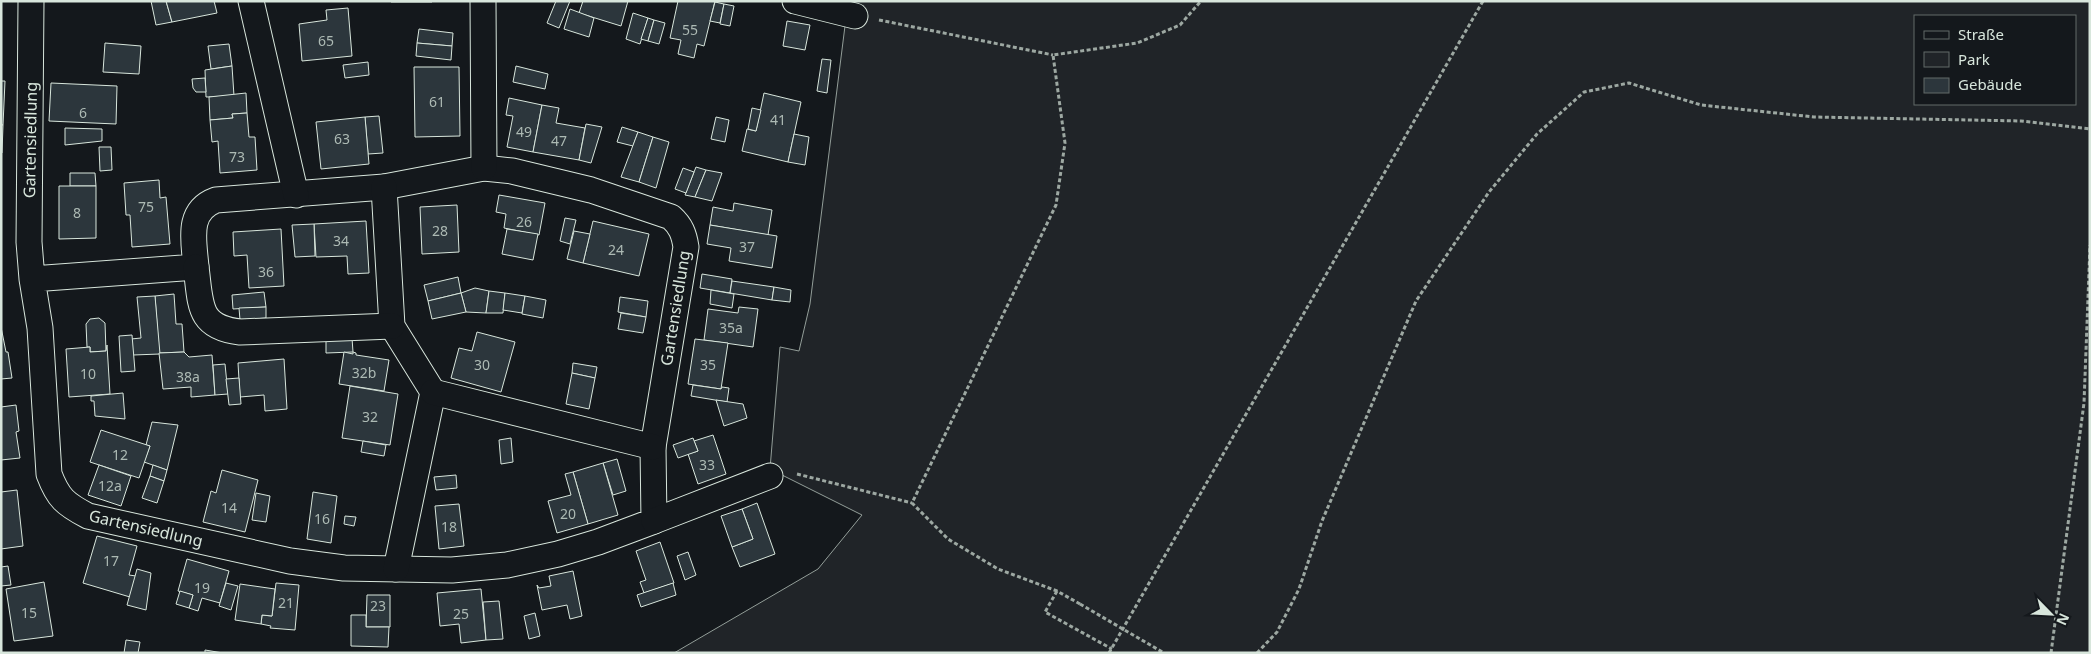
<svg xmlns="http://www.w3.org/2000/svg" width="2091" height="654" viewBox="0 0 2091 654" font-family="'Noto Sans',sans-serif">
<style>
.green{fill:#202428;stroke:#939e99;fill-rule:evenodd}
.building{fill:#2c363c;stroke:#d8e6dc}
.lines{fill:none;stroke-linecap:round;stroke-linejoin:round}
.minor-casing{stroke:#d8e6dc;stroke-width:27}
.path{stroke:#9da8a2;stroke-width:3;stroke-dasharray:4 2.5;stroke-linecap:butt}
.minor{stroke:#14181c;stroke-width:25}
.path-bridge{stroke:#9da8a2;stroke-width:3;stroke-dasharray:4 2.5;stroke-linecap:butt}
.labels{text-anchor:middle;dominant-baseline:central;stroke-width:4;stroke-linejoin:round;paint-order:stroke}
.number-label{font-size:14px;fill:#adbab4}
.street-label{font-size:16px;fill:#d8e6dc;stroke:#14181c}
</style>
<rect width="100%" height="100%" fill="#14181c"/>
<path class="green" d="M846,1h1244v652h-1416l144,-84 44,-54 -92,-46 10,-122 19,4 11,-47 38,-302zM1915,16h160v88h-160z"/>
<g class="building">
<path d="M151,1h15l6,21 -16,3z"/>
<path d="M166,1h48l3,12 -45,9z"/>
<path d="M432,1v1h-41v-1z"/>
<path d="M556,1h14l-11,27 -12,-5z"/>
<path d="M583,1h45l-7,25 -42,-13z"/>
<path d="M678,1h37l-11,45 -7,-2 -3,14 -16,-4 3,-14 -11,-2z"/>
<path d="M715,2l9,2 -4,19 -10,-2z"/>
<path d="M724,4l10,2 -4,20 -10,-2z"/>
<path d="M348,8l4,48 -50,5 -3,-37 28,-4 -1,-10z"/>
<path d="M570,9l24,9 -5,19 -25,-8z"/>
<path d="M633,13l15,5 -8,26 -14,-5z"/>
<path d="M648,18l6,2 -6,21 -7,-2z"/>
<path d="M654,20l11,3 -6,21 -11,-3z"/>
<path d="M787,21l23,4 -5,25 -22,-4z"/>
<path d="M419,29l34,4 -1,13 -35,-3z"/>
<path d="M105,43l36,3 -2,28 -36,-2z"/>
<path d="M417,43l35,3 -1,14 -35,-4z"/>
<path d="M229,44l3,22 -21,3 -3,-23z"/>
<path d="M822,59l9,1 -4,33 -10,-2z"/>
<path d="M368,62l1,13 -24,3 -2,-13z"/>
<path d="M232,66l2,30 -28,1 -1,-27z"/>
<path d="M516,66l32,8 -3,15 -32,-7z"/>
<path d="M414,67h45l1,69 -45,1z"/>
<path d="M205,78l1,14h-10l-3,-4 -1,-9z"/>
<path d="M1,81h4l-2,44h-2z"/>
<path d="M51,83l66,3 -1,38 -67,-3z"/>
<path d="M246,93l1,20 -15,1 1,4 -23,2 -1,-23z"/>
<path d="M764,93l37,9 -13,60 -46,-11 5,-22 9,2z"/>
<path d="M509,98l33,7 -9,47 -26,-5 6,-31 -7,-1z"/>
<path d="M542,105l17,3 -3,15 29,5 -6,32 -46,-8z"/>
<path d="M752,108l9,2 -5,21 -8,-2z"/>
<path d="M247,113l2,24h6l2,33 -37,3 -2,-32 -6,1 -2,-22 23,-2 -1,-4z"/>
<path d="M379,116l4,37 -15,1 -3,-37z"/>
<path d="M365,117l4,47 -48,5 -5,-47z"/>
<path d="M716,117l13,3 -4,22 -14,-3z"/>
<path d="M586,124l16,3 -11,36 -12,-3z"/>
<path d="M1,125h2l-1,28h-1z"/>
<path d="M622,127l16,5 -5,14 -16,-4z"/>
<path d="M65,128l37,1v12l-37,4z"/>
<path d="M638,132l15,5 -14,45 -18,-5z"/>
<path d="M794,134l15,3 -4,28 -17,-3z"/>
<path d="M653,137l16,5 -13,46 -17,-6z"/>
<path d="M99,147h12l1,23 -12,1z"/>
<path d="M696,167l10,3 -11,27 -10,-2z"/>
<path d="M683,168l11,4 -8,21 -11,-4z"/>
<path d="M706,170l16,3 -10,28 -17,-4z"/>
<path d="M70,173h25l1,13h-26z"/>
<path d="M159,180l1,18 6,-1 4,47 -38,3 -2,-32h-4l-2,-32z"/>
<path d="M59,186h37v52l-37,1z"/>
<path d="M499,195l46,8 -6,32 -35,-7 2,-14 -10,-2z"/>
<path d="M734,203l38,7 -4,25 -58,-10 3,-18 20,4z"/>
<path d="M457,205l2,47 -37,2 -2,-47z"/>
<path d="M565,218l11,2 -6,24 -10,-3z"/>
<path d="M366,221l3,52 -21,1 -1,-18 -31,1 -2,-33z"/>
<path d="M593,221l56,13 -10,42 -56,-13z"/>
<path d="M314,224l1,32 -20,1 -3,-32z"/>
<path d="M710,225l67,11 -5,32 -43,-7 2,-13 -24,-4z"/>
<path d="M281,229l3,57 -35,2 -2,-33 -13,1 -1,-24z"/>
<path d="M507,229l31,5 -5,26 -31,-6z"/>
<path d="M574,231l16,3 -7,29 -16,-4z"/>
<path d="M702,274l30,5 -2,14 -30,-5z"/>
<path d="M458,277l3,16 -33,8 -4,-16z"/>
<path d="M732,281l42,6 -2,13 -42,-7z"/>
<path d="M774,287l17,3 -1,12 -18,-2z"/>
<path d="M475,288l14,3 -3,22 -20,-1 -5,-19z"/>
<path d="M711,290l23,4 -2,14 -22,-4z"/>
<path d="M489,291l16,2 -2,20h-17z"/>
<path d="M264,292l2,15 -33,2 -1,-14z"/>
<path d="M461,293l5,19 -34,7 -4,-18z"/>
<path d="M505,293l20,3 -3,17 -19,-3z"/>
<path d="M174,294l2,30h6l2,28 -25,1 -4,-57z"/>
<path d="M155,296l5,58 -27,1 -2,-16 10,-1 -4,-41z"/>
<path d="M525,296l21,4 -3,18 -21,-4z"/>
<path d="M620,297l28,4 -2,16 -28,-5z"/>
<path d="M266,307v11l-26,2 -1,-12z"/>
<path d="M739,307l19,2 -5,38 -49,-7 4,-31 30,4z"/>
<path d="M621,313l25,4 -3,16 -25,-4z"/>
<path d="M99,318l6,5 1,28 -16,1v-5h-3l-1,-23 4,-5z"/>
<path d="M1,327l5,25h2l4,26 -11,1z"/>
<path d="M477,332l38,10 -14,50 -50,-14 8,-30 13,3z"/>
<path d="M132,335l3,36 -14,1 -2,-36z"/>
<path d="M352,338l1,14 -27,1v-14z"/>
<path d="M695,339l33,4 -7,46 -33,-5z"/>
<path d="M107,345l3,49 -41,3 -3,-48 24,-2v5l16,-1z"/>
<path d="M184,352l5,5 23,-2 3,40 -24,2v-10l-28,2 -4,-36z"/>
<path d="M344,352l9,2v-2l3,1v2l33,5 -5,31 -45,-7z"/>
<path d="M284,359l3,50 -22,2 -1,-16 -24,2 -2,-34z"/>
<path d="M573,363l24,4 -2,11 -23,-5z"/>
<path d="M225,364l3,30 -13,1 -2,-30z"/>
<path d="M572,373l23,5 -6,31 -23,-5z"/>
<path d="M239,378l2,26 -12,1 -3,-26z"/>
<path d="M693,385l28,4 1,-2 7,1 -2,14 -36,-6z"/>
<path d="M350,386l48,8 -8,51 -48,-7z"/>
<path d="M123,393l2,26 -30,-3 -1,-15h-3v-5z"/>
<path d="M716,400l27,4 4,14 -23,8z"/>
<path d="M16,405l3,26 -3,1 4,26 -19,2v-53z"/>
<path d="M152,422l26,3 -11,45 -23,-8 6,-16 -4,-1z"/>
<path d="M101,430l49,16 -11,32 -49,-16z"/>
<path d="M713,435l13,39 -28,10 -10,-30 10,-3 -4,-10z"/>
<path d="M511,438l2,24 -12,2 -2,-24z"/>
<path d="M693,438l5,13 -20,7 -5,-13z"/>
<path d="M363,441l23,4 -2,11 -23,-4z"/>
<path d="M617,459l9,32 -13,4 -10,-32z"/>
<path d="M603,463l15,52 -30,9 -15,-52z"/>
<path d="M99,465l32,11 -10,30 -33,-11z"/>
<path d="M153,465l14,5 -3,11 -14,-5z"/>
<path d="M222,470l36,10 -13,52 -42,-10 8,-31 5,2z"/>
<path d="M573,472l15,52 -31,9 -9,-32 23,-6 -6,-21z"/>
<path d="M456,475l1,13 -21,2 -2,-13z"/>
<path d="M150,476l14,5 -7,22 -15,-5z"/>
<path d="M17,490l6,56 -22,3v-57z"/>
<path d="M313,492l24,4 -6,47 -24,-4z"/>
<path d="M256,493l14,3 -4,26 -14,-2z"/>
<path d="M757,503l18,51 -35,13 -8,-20 21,-8 -11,-30z"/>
<path d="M459,504l5,42 -25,3 -4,-43z"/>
<path d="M742,509l11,30 -21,8 -11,-31z"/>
<path d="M345,516l11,1 -2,9 -10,-2z"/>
<path d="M97,536l40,10 -8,29 7,1 -6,21 -47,-14z"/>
<path d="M660,542l14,41 -30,10 -4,-11 6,-2 -10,-29z"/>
<path d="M688,552l8,23 -11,5 -8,-24z"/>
<path d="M187,559l42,12 -9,32 -18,-5 -4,13 -9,-3 4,-13 -15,-4z"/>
<path d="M8,566l3,19 -10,1v-19z"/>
<path d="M137,569l14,4 -5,37 -19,-5z"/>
<path d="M573,571l9,45 -12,3 -3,-14 -25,5 -5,-25 2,3 12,-2 -2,-10z"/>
<path d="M44,582l9,54 -39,5 -8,-52z"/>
<path d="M226,583l12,3 -7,24 -12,-4z"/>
<path d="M276,583l23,2 -4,45 -25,-2 1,-2 -10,-2 1,-9 10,1z"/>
<path d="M673,583l3,12 -35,12 -4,-12z"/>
<path d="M240,584l35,5 -3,27 -10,-1 -1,9 -26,-4z"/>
<path d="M481,589l5,51 -25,3 -2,-19 -19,2 -3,-33z"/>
<path d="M180,591l13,4 -4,13 -13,-4z"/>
<path d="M367,595h23v32h-24z"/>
<path d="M499,601l4,38 -17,1 -3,-38z"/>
<path d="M535,613l5,23 -11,3 -5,-23z"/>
<path d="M351,615h15v12h23l-1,20 -37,-1z"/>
<path d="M126,640l14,2 -2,11h-14z"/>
<path d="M205,650l18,3h-18z"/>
</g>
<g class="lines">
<g class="minor-casing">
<g id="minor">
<path d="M31,1l-2,241 3,37 8,49 9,146c9,24 16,30 39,42l202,45 54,7 108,2 55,-5 51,-11 40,-12 56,-21 -1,-74 33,-200c-2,-13 -5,-21 -15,-30l-80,-27 -79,-19 -28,-3 -100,19 -168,13c-30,11 -22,41 -20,67l-164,12"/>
<path d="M251,1l45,194"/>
<path d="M483,1l1,167"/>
<path d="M795,1l60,15"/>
<path d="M384,187l8,139 41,66 -37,177"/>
<path d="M196,267c5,37 1,60 44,65l152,-6"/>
<path d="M433,392l220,55"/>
<path d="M654,521l116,-45"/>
</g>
</g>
<g class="path">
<path d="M879,20l174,35"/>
<path d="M797,474l115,29"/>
<path d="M1057,591l-12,21 67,37"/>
<path d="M1080,604l-23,-13 -59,-22 -50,-30 -36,-36 144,-298 9,-62 -12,-88 84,-12 43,-18 21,-24"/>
<path d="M1109,653l374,-652"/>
<path d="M1257,653l20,-21 22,-43 23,-68 94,-220 73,-109 48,-58 47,-42 45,-9 72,22 113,12 207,4 69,8"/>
<path d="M2051,653l33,-250 6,-158"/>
</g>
<use href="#minor" class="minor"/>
<path class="path-bridge" d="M1080,604l84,49"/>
</g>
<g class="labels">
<g class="number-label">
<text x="690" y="29">55</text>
<text x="326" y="40">65</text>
<text x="437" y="101">61</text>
<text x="83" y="112">6</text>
<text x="778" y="119">41</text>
<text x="524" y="131">49</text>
<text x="342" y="138">63</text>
<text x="559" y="140">47</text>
<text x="237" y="156">73</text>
<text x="146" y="206">75</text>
<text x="77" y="212">8</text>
<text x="524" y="221">26</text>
<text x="440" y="230">28</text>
<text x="341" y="240">34</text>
<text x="747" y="246">37</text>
<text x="616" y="249">24</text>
<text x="266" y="271">36</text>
<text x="731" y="327">35a</text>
<text x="482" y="364">30</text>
<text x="708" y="364">35</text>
<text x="364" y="372">32b</text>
<text x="88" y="373">10</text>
<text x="188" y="376">38a</text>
<text x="370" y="416">32</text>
<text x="120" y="454">12</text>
<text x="707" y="464">33</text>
<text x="110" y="485">12a</text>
<text x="229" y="507">14</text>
<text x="568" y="513">20</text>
<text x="322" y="518">16</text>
<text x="449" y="526">18</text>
<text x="111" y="560">17</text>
<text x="202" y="587">19</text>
<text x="286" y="602">21</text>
<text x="378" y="605">23</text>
<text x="29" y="612">15</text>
<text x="461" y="613">25</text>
</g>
<g class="street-label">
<text transform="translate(30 140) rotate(-89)">Gartensiedlung</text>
<text transform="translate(675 308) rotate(-81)">Gartensiedlung</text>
<text transform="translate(146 528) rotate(13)">Gartensiedlung</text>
</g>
</g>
<rect width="2091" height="654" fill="none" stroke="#d8e6dc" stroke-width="5"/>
<rect x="1914" y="15" width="162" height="90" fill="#14181c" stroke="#626a69"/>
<rect x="1924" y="31" width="25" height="8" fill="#14181c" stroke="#626a69"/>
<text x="1958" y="40" font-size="15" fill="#d8e6dc">Straße</text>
<rect x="1924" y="52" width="25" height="15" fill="#202428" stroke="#626a69"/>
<text x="1958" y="65" font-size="15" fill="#d8e6dc">Park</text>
<rect x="1924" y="78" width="25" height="15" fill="#2c363c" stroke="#626a69"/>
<text x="1958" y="90" font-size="15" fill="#d8e6dc">Gebäude</text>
<g transform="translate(2051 614) rotate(114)" stroke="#14181c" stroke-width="4" paint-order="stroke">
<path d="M0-4L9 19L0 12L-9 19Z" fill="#d8e6dc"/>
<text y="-8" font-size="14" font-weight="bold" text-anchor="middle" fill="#d8e6dc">N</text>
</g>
</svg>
